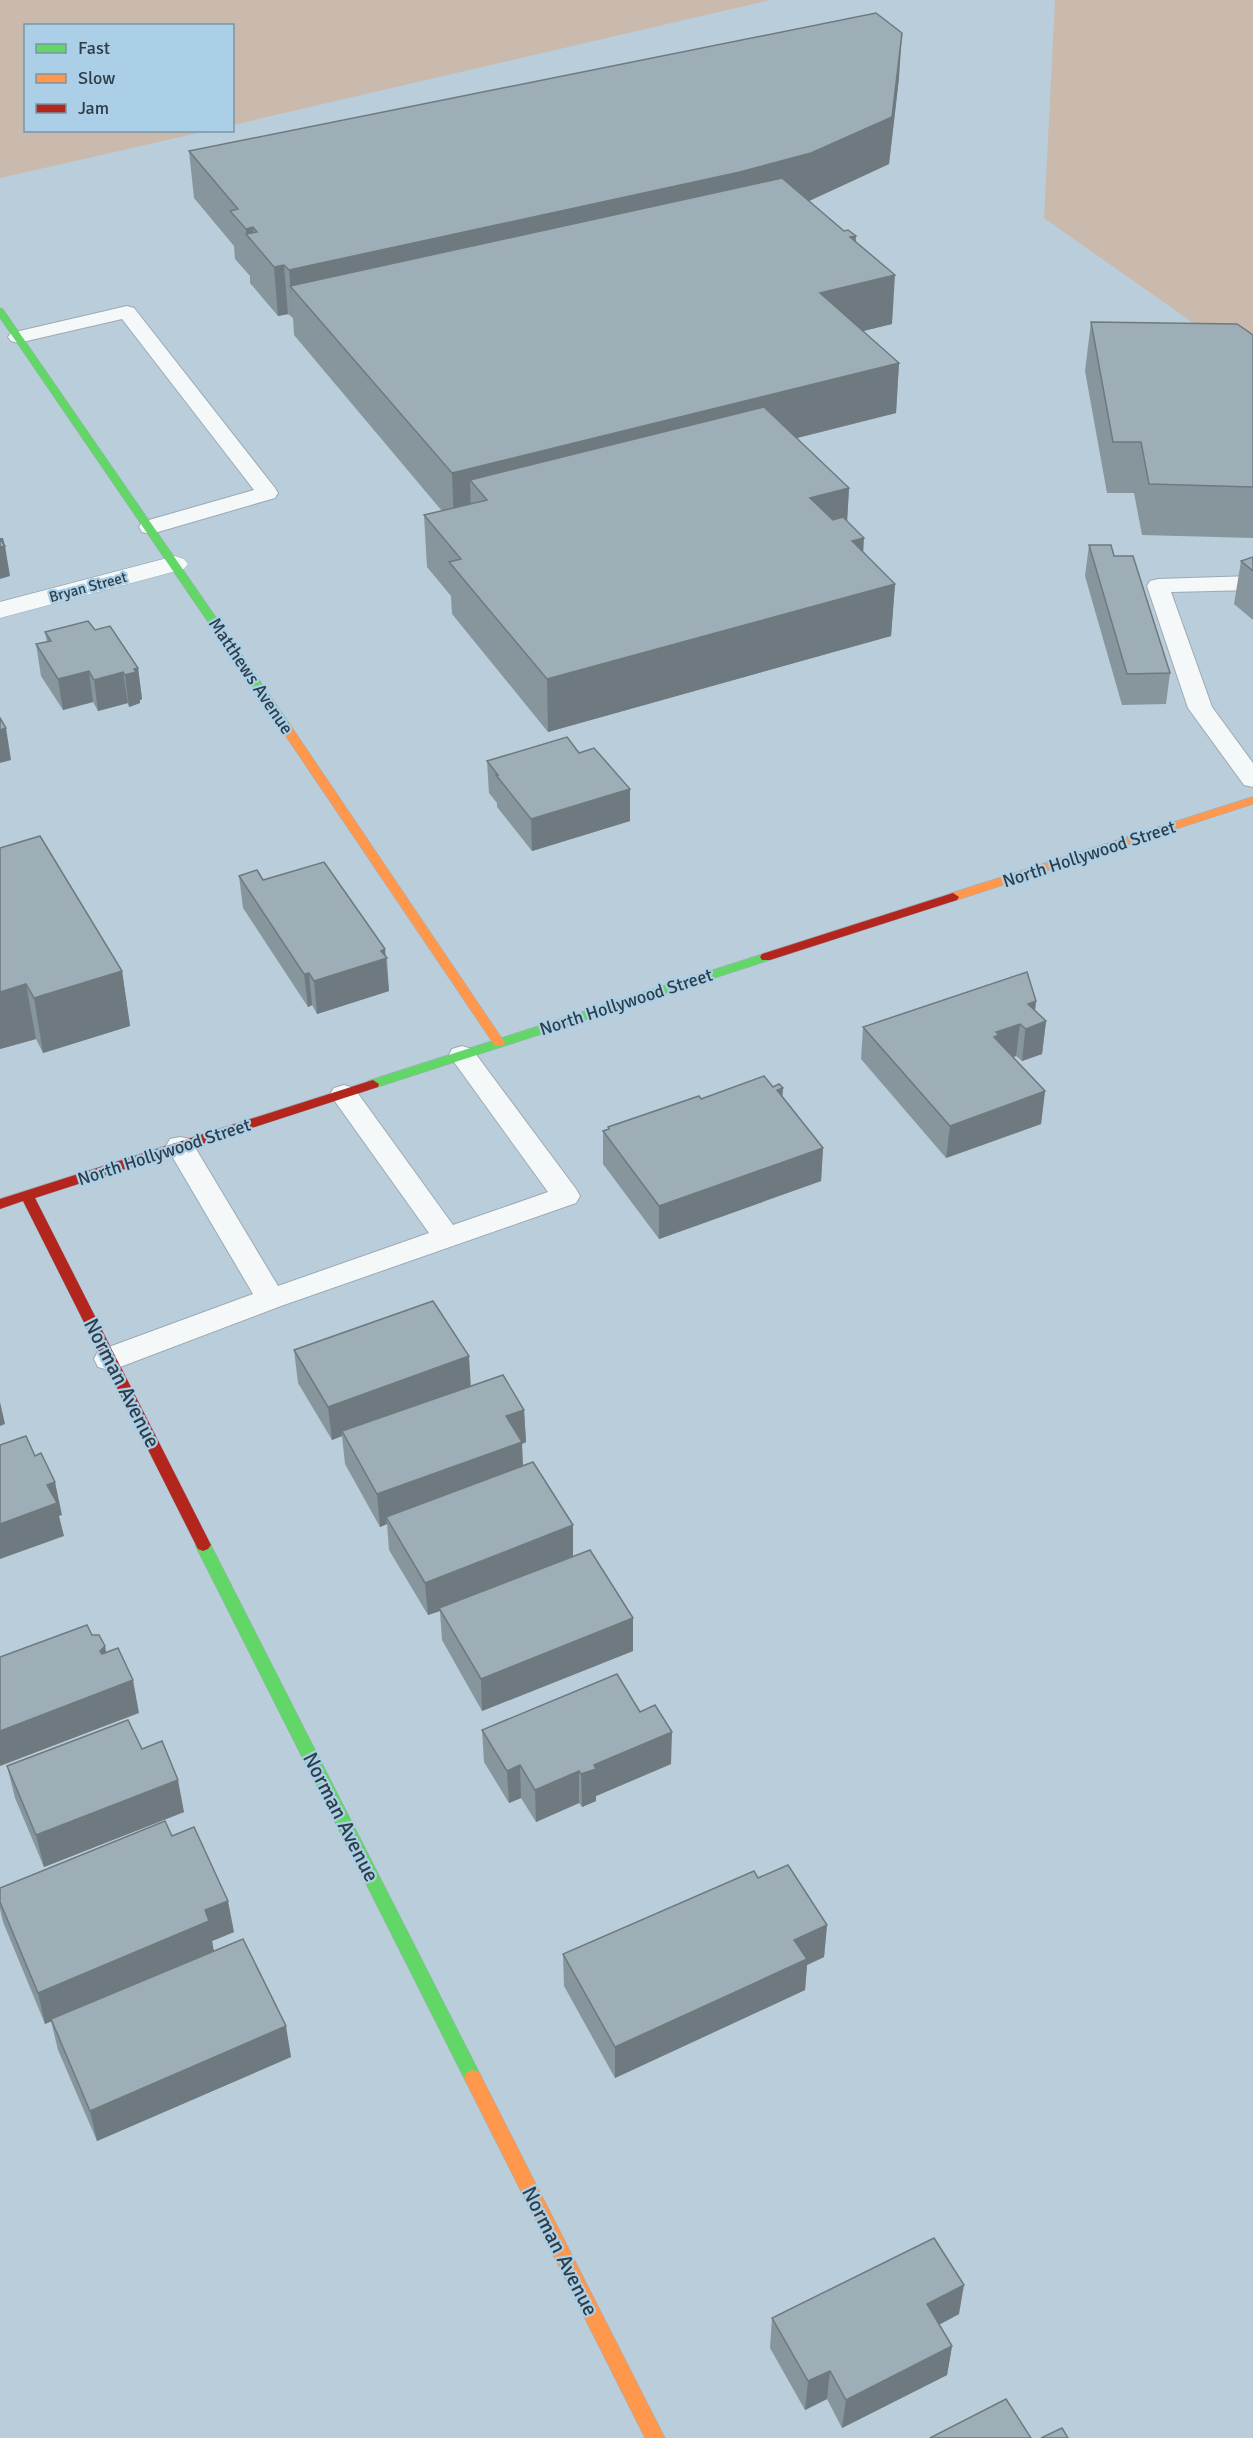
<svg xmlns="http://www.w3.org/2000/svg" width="1253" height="2438" viewBox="0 0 1253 2438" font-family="Signika,sans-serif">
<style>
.green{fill:#cabaad}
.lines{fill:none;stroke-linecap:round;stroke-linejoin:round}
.lane-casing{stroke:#9baab4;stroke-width:2}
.street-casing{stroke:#9baab4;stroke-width:1}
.fast-casing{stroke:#9baab4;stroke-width:1}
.slow-casing{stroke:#9baab4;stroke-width:1}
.jam-casing{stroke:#9baab4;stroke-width:1}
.lane{fill:#f5f8f9;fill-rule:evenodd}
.street{fill:#f5f8f9;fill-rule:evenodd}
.fast{fill:#63d668;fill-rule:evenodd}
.slow{fill:#ff974d;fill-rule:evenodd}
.jam{fill:#b3261e;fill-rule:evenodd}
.wall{fill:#87969d}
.shaded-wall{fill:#6e7a7f}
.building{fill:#9daeb6;stroke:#6e7a7f;stroke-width:1.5}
.labels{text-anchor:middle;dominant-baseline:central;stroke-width:4.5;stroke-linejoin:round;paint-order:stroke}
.far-street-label{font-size:15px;fill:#2f3d47;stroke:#accfe8}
.street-label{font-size:18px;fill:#2f3d47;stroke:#accfe8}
.near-street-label{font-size:21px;fill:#2f3d47;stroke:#accfe8}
</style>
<rect width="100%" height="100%" fill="#bacdda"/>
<g class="green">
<path d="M0,0h770l-537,125 -1,-99h-206v104l181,1 -207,47z"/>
<path d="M1055,0h198v365l-209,-147z"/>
</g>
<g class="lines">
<g class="lane-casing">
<g id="lane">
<path d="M127,306l7,2 141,180 3,5 -3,5 -117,34 -8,2 -8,-2 -3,-5 3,-5 112,-32 -132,-171 -104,24 -7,-2 -3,-4 3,-4z"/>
<path d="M1253,576v14l-82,2 41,115 41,56v24l-9,-2 -56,-77 -41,-122 3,-5 8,-2z"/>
<path d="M462,1046l10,3 104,140 4,7 -4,7 -295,103 -161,61 -11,3 -11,-3 -4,-8 4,-8 155,-57 -87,-148 4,-7 10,-2 10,2 88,147 151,-53 -95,-133 -4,-6 4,-6 10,-3 10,3 99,137 95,-33 -99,-137 3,-6z"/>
</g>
</g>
<g class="street-casing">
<path id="street" d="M175,556l9,3 4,5 -4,5 -184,49v-16z"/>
</g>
<g class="fast-casing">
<g id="fast">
<path d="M0,308l3,1 286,414 -2,2h-8l-2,-2 -277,-405z"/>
<path d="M766,953l4,1 2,3 -2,3 -392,127h-10l-1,-3 1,-3z"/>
<path d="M203,1539l5,2 3,4 268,527 3,6 -3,6 -6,2 -6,-2 -272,-539 3,-4z"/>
</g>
</g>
<g class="slow-casing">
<g id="slow">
<path d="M283,720l6,3 214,317 2,3 -2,3h-8l-218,-323z"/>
<path d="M1253,797v7l-296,96 -4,1 -6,-4 2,-3z"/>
<path d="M473,2070l6,2 186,366h-20l-178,-354 -3,-6 3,-6z"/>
</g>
</g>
<g class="jam-casing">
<g id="jam">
<path d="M953,893l6,4 -2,3 -187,60h-8l-2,-3 2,-3z"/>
<path d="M373,1080l6,4 -1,3 -343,111 176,347 -3,4 -5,2 -5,-2 -175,-348 -23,8v-10z"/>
</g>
</g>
<use href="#lane" class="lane"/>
<use href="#street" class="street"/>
<use href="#fast" class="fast"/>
<use href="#slow" class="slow"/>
<use href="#jam" class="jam"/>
</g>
<g class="wall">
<path d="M899,78l-10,86 -80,37 47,40 36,83 -29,7 36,32 -3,50 -99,25 52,50 -2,33 16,32 32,31 -4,52 -343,96 -96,-118 -1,-18 -24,-29 -3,-52 18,-4 -148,-176 -1,-17 -5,-4 -10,2 -28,-33v-7l-15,-17 -1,-13 -40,-48 -5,-47z"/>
<path d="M1091,322l162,13v203l-111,-3 -8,-42h-27l-22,-122z"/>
<path d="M1089,545l25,11 56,117 -4,31 -44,1 -37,-129z"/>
<path d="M1253,557v63l-19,-16 7,-43z"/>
<path d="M45,632l93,36 4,31 -2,1v3l-11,4 -1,-4 -30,8 -5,-9 -30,8 -22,-34 -5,-32 11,-2z"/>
<path d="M487,761l143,60 -98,30 -35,-44v-4l-8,-10z"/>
<path d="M0,848l122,123 8,55 -87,27 -7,-14 -36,10z"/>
<path d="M239,876l24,4 123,77 1,1 2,33 -72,23 -5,-9 -4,2 -65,-99z"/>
<path d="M1036,1001l-1,10 11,10 -4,33 -20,7 -6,-5 -3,1 32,34 -4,33 -95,34 -85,-99 2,-32z"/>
<path d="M782,1097l41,51 -2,33 -162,58 -56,-75v-33l5,-1v-3l93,-28z"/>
<path d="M294,1350l177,36 53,24 2,32 -4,2 1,21 50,91 60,62v33l-151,60 -40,-71 -2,-29 -12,4 -39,-65 -2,-26 -7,3 -35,-63 -3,-28 -10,4 -34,-57z"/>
<path d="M482,1730l189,34 -75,32v5l-14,6 -3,-4 -43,19 -15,-24 -12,5 -25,-41z"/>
<path d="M142,1749l42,63 -140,55 -29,-69 -8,-32z"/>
<path d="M172,1836l62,96 -22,9 2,10 77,106 -194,84 -39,-91 -7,-29 -6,3 -42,-102 -3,-13v-21z"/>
<path d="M758,1878l69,47 -3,32 -17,8 -2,25 -190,88 -51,-92 -1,-32z"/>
<path d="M959,2314l-20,11 13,21 -5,29 -105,53 -15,-29 -22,11 -35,-62 2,-30z"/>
</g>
<g class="shaded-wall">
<path d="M902,33l-3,45 -10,86 -80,37 -519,85 3,32 -4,-48z"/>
<path d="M253,227l2,18 -9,-10v-6z"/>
<path d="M856,236l-3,48 -3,-47z"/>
<path d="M284,265l4,49 -10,2 -4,-49z"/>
<path d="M895,275l-3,49 -74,18 2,-49z"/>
<path d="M899,363l-3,50 -409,103v-16l-17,-20 1,40 -17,4 -2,-51z"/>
<path d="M849,488l-3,52 -36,-42z"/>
<path d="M0,538h3l2,8 5,30 -10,3z"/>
<path d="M864,538l-3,52 -9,-49z"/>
<path d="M895,584l-4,52 -343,96 -1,-53z"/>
<path d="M138,668l4,31 -2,1v3l-11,4 -4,-32 9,-6z"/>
<path d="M89,671l4,31 -30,8 -5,-31z"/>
<path d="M123,672l5,31 -30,8 -4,-31z"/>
<path d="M6,728l5,32 -11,3v-33z"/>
<path d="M630,789v32l-98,30 -1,-32z"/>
<path d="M385,949l4,42 -72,23 -3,-33z"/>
<path d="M122,971l8,55 -87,27 -9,-55z"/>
<path d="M309,973l3,32 -4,2 -4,-33z"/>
<path d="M26,984l10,55 -36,10v-57z"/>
<path d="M1036,1001l-3,25 13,-5 -4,33 -20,7 6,-57z"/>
<path d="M1020,1024l-4,32 -20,8 -2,-27 2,-5z"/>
<path d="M783,1088l-2,33 -4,-31z"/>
<path d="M1045,1091l-4,33 -95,34 4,-32z"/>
<path d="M823,1148l-2,33 -162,58v-33z"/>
<path d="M469,1356l2,33 -129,42v5l-10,4 -4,-33z"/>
<path d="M0,1402l5,22 -5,2z"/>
<path d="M524,1410l2,32 -4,2 1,31 -137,42 1,7 -7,3 -3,-33 129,-78z"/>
<path d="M55,1482l7,33 -3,1 5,20 -64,23v-35l47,-39z"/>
<path d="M573,1525v32l-134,51 1,3 -12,4 -3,-32z"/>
<path d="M633,1618v33l-151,60 -1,-32z"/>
<path d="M105,1646l6,33 -11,-28z"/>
<path d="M133,1680l6,33 -139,53v-35z"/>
<path d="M672,1732l-1,32 -75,32v5l-14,6 -1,-33 13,-9z"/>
<path d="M520,1765l1,33 -12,5 -2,-32z"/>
<path d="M579,1771v32l-43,19 -1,-32z"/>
<path d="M178,1780l6,32 -140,55 -8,-32z"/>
<path d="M228,1901l6,31 -22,9 2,12 -169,71 -7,-31 167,-83z"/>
<path d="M827,1925l-3,32 -17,8 -2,25 -190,88v-31l179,-107z"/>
<path d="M286,2026l5,31 -194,84 -7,-30z"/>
<path d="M964,2285l-5,29 -36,19 4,-29z"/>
<path d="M952,2346l-5,29 -105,53 4,-28z"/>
<path d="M830,2371l-3,28 -22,11 3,-29z"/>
</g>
<g class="building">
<path d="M876,13l26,20 -10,84 -81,36 -71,19 -451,98 -5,-5 -10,2 -28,-33 11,-2 -4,-5 -7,2 -16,-18 8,-2 -49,-58z"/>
<path d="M782,178l62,53 4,-1 8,6 -6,1 45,38 -75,18 79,70 -447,110 -162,-187z"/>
<path d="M1091,322l146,2 16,11v152l-104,-3 -8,-42h-28z"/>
<path d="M764,407l85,81 -39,10 23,22 10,-3 21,21 -12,3 43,43 -348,95 -98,-117 12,-3 -37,-44 63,-15 -17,-20z"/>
<path d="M0,539l5,7 -5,1z"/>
<path d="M1089,545h22l3,11h19l37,117 -43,1z"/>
<path d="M1253,557v14l-12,-10z"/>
<path d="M88,621l7,9 15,-4 28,42 -4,1 2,3 -11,3 -2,-3 -29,8 -5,-9 -31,8 -22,-35 15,-3 -6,-9z"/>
<path d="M0,718l6,10 -6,2z"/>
<path d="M567,737l12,16 15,-5 36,41 -99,30 -35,-44h2l-11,-14z"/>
<path d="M40,836l82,135 -88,27 -8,-14 -26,8v-144z"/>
<path d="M324,862l61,87 -4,2 6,7 -73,23 -5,-8 -5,1 -65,-98 18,-6 6,10z"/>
<path d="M1027,972l9,29 -8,3 18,17 -20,8 -6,-5 -24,8 3,3 -5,2 51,54 -95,35 -87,-99z"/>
<path d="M764,1076l9,11 6,-3 4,4 -6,2 46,58 -164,58 -56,-75 6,-2 -1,-2 91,-31 2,3z"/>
<path d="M433,1301l36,55 -141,51 -34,-57z"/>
<path d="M503,1375l21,35 -18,6 16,26 -145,52 -35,-63z"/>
<path d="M26,1436l9,20 6,-3 14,29 -8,3 10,18 -57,21v-79z"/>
<path d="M533,1462l40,63 -148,58 -39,-66z"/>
<path d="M590,1550l43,68 -152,61 -42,-71z"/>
<path d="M87,1625l5,10h7l6,11 -5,5 2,3 16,-6 15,32 -133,51v-74z"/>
<path d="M617,1674l23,38 15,-7 17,27 -78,33 2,4 -15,5 -2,-3 -44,19 -15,-25 -13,6 -25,-41z"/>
<path d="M128,1720l14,29 20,-8 16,39 -142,55 -29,-69z"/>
<path d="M165,1821l7,15 22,-9 34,74 -23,9 4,11 -171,72 -38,-91v-14z"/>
<path d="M788,1865l39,60 -33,15 13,19 -192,88 -52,-93 191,-83 4,7z"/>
<path d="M243,1939l43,87 -196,85 -39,-92z"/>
<path d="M934,2238l30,47 -37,19 25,42 -106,54 -16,-29 -22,10 -36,-63z"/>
<path d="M1006,2399l25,39h-101z"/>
<path d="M1062,2428l6,10h-27z"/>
</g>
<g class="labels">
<g class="far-street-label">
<text transform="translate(88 587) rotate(-15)">Bryan Street</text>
</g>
<g class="street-label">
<text transform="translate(251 676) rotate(56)">Matthews Avenue</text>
<text transform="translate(1089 854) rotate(-18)">North Hollywood Street</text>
<text transform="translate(626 1002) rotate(-18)">North Hollywood Street</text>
<text transform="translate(164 1152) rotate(-18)">North Hollywood Street</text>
</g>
<g class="near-street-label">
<text transform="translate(122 1383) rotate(63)">Norman Avenue</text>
<text transform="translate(341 1817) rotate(63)">Norman Avenue</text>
<text transform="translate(560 2251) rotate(63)">Norman Avenue</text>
</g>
</g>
<rect x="24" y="24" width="210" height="108" fill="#accfe8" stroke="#7a95a8" stroke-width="1.5"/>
<rect x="36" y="44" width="30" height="9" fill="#63d668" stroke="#7a95a8" stroke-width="1.5"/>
<text x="78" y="54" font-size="18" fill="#2f3d47">Fast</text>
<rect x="36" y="74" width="30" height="9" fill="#ff974d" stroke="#7a95a8" stroke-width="1.5"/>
<text x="78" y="84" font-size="18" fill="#2f3d47">Slow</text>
<rect x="36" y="104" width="30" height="9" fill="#b3261e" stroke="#7a95a8" stroke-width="1.5"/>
<text x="78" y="114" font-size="18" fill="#2f3d47">Jam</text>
</svg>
